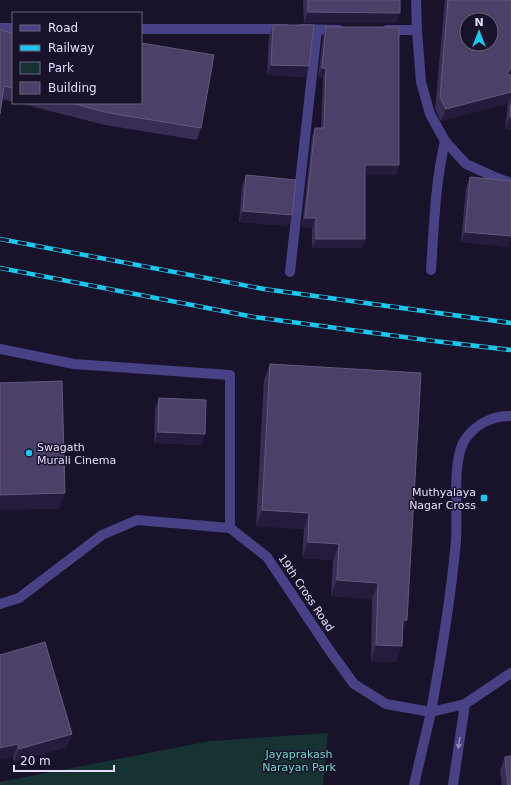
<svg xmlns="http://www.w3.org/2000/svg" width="511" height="785" viewBox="0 0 511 785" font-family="'DejaVu Sans',sans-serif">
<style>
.green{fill:#163233}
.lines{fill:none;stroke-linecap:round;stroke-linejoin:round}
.minor{stroke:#494185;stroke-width:10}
.tertiary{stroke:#494185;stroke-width:10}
.rail-casing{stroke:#18c8ef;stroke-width:4.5}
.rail{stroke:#18132a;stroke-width:3;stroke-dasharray:9;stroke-linecap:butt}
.wall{fill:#392d56}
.shaded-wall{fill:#241b3d}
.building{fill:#4b4068;stroke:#63597f;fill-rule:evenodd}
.oneway{fill:#8f88bb}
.poi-dot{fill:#18c8ef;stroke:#18132a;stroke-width:1.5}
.labels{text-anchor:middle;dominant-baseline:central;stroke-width:3;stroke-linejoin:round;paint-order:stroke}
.poi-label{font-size:11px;fill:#e4defd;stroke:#18132a;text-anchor:start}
.street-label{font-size:11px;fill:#e4defd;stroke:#18132a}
.park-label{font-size:11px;fill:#6dd9c6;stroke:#18132a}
</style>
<rect width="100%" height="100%" fill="#18132a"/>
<path class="green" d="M328,733l-5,52h-323v-3l210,-41z"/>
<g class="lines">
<g class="minor">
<path d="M0,28h13"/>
<path d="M141,29h144"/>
<path d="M301,29l38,1"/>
<path d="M387,30h30"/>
<path d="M431,270c3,-43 4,-86 14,-129"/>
<path d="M290,272l27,-242"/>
<path d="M0,349l74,15 156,11v153"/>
<path d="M431,712c10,-57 20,-114 25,-172 2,-26 -4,-74 7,-97 9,-17 29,-28 48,-27"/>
</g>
<g class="tertiary">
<path d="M416,0l1,30 4,52 9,32 15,27 21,23 31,14 14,5"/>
<path d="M0,604l19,-6 83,-63 35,-15 93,8 37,29 63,94 24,33 32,20 45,8 34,-8 46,-31"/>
<path d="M414,785l17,-73"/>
<path d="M453,785l12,-81"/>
</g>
<g class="rail-casing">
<g id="rail">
<path d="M0,239l264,50 247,34"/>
<path d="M0,268l254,49 180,24 77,9"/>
</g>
</g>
<use href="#rail" class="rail"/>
</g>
<g class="wall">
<path d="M303,0h97l-4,23h-92z"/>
<path d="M445,0h66v72l-2,3h2v55l-6,-1 3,-26 -67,18 -6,-12z"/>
<path d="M273,25l36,41 -4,11 -38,-2 2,-39z"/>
<path d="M326,27l73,138 -3,10h-31v64l-3,9h-50v-20l-10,-1 10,-90 3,-9h6l2,-50 -5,-1 5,-41z"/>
<path d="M13,33v69l-11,-3z"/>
<path d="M18,103h123l60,25 -4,12 -92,-15z"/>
<path d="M246,175l43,51 -50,-4 3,-36z"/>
<path d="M470,177l38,70 -47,-5 5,-54z"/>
<path d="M270,364l133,269 -7,29 -25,-1 1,-62 -41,-3 2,-36 -31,-2 2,-29 -48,-3 8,-146z"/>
<path d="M159,398l46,36 -4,11 -47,-2 1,-34z"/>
<path d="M0,655l67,92 -53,15 -1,-5z"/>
<path d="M505,757l6,28h-9l-2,-15z"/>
</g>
<g class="shaded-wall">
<path d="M308,12l92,1 -4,10h-92z"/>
<path d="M271,65l38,1 -4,11 -38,-2z"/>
<path d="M322,68h4l-3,10 -5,-1z"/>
<path d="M511,68v4l-8,15 4,-13z"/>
<path d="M511,92v4l-3,7 -67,18 5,-12z"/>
<path d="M510,117h1v13l-6,-1z"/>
<path d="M365,165h34l-3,10h-34z"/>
<path d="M243,211l49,4 -3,11 -50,-4z"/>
<path d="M305,218h11l-4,10 -10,-1z"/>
<path d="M465,232l46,4v4l-3,7 -47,-5z"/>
<path d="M316,239h49l-3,9h-50z"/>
<path d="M158,432l47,2 -4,11 -47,-2z"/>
<path d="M65,493l-6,16 -59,1v-15z"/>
<path d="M262,510l47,3 -5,16 -48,-3z"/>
<path d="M308,542l31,2 -6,16 -31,-2z"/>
<path d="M337,580l41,3 -6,16 -41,-3z"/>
<path d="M403,620h4l-5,16z"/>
<path d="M376,645l26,1 -6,16 -25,-1z"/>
<path d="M72,734l-5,13 -53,15 5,-13z"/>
<path d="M18,744l-5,13 -13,3v-12z"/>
</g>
<g class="building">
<path d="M308,0h92v13l-92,-1z"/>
<path d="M448,0h63v68l-4,6 4,1v17l-65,17 -6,-12zM467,20h24v24h-24z"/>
<path d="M273,25h41l-5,41 -38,-1z"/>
<path d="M326,27h73v138h-34v74h-49v-21h-11l10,-90h9l2,-60h-4z"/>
<path d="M0,30l13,3v55l-9,-2 -4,28z"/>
<path d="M141,43l73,12 -13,73 -92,-15 -38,-10h70z"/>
<path d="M511,105v12h-1z"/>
<path d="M246,175l50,5 -4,35 -49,-4z"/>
<path d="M470,177l41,4v55l-46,-4z"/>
<path d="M270,364l151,9 -14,247h-4l-1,26 -26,-1 2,-62 -41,-3 2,-36 -31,-2 1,-29 -47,-3z"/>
<path d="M62,381l3,112 -65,2v-112z"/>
<path d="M159,398l47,2 -1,34 -47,-2z"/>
<path d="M45,642l27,92 -53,15 -1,-5 -18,4v-93z"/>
<path d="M511,756v29h-3l-3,-28z"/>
</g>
<defs><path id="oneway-solid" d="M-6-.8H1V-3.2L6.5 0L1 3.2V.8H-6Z"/></defs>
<use class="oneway" href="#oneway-solid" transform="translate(459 743) rotate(98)"/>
<g class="poi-dot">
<circle cx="29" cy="453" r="4"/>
<rect x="480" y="494" width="8" height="8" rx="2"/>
</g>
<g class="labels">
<g class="poi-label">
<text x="37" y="447">Swagath<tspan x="37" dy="13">Murali Cinema</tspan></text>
<text x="476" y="492" text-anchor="end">Muthyalaya<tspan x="476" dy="13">Nagar Cross</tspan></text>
</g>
<g class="street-label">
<text transform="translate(306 593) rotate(56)">19th Cross Road</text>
</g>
<g class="park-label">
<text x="299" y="754">Jayaprakash<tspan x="299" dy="13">Narayan Park</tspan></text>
</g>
</g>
<rect x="12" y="12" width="130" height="92" fill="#18132a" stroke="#6a647e"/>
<rect x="20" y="25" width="20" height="6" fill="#494185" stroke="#6a647e"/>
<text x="48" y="32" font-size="12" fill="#e4defd">Road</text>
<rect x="20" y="45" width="20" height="6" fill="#18c8ef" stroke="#6a647e"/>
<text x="48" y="52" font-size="12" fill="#e4defd">Railway</text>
<rect x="20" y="62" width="20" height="12" fill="#163233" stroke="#6a647e"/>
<text x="48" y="72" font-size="12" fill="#e4defd">Park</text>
<rect x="20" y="82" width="20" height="12" fill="#4b4068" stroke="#6a647e"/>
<text x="48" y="92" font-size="12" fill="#e4defd">Building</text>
<g transform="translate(479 32)"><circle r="19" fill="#18132a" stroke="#6a647e"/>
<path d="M0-3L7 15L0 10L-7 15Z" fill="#18c8ef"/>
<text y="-6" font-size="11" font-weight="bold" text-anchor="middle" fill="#e4defd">N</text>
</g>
<path d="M14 765v6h100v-6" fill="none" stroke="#e4defd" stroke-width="2"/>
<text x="20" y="765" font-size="12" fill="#e4defd" stroke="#18132a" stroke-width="3" paint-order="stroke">20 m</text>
</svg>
